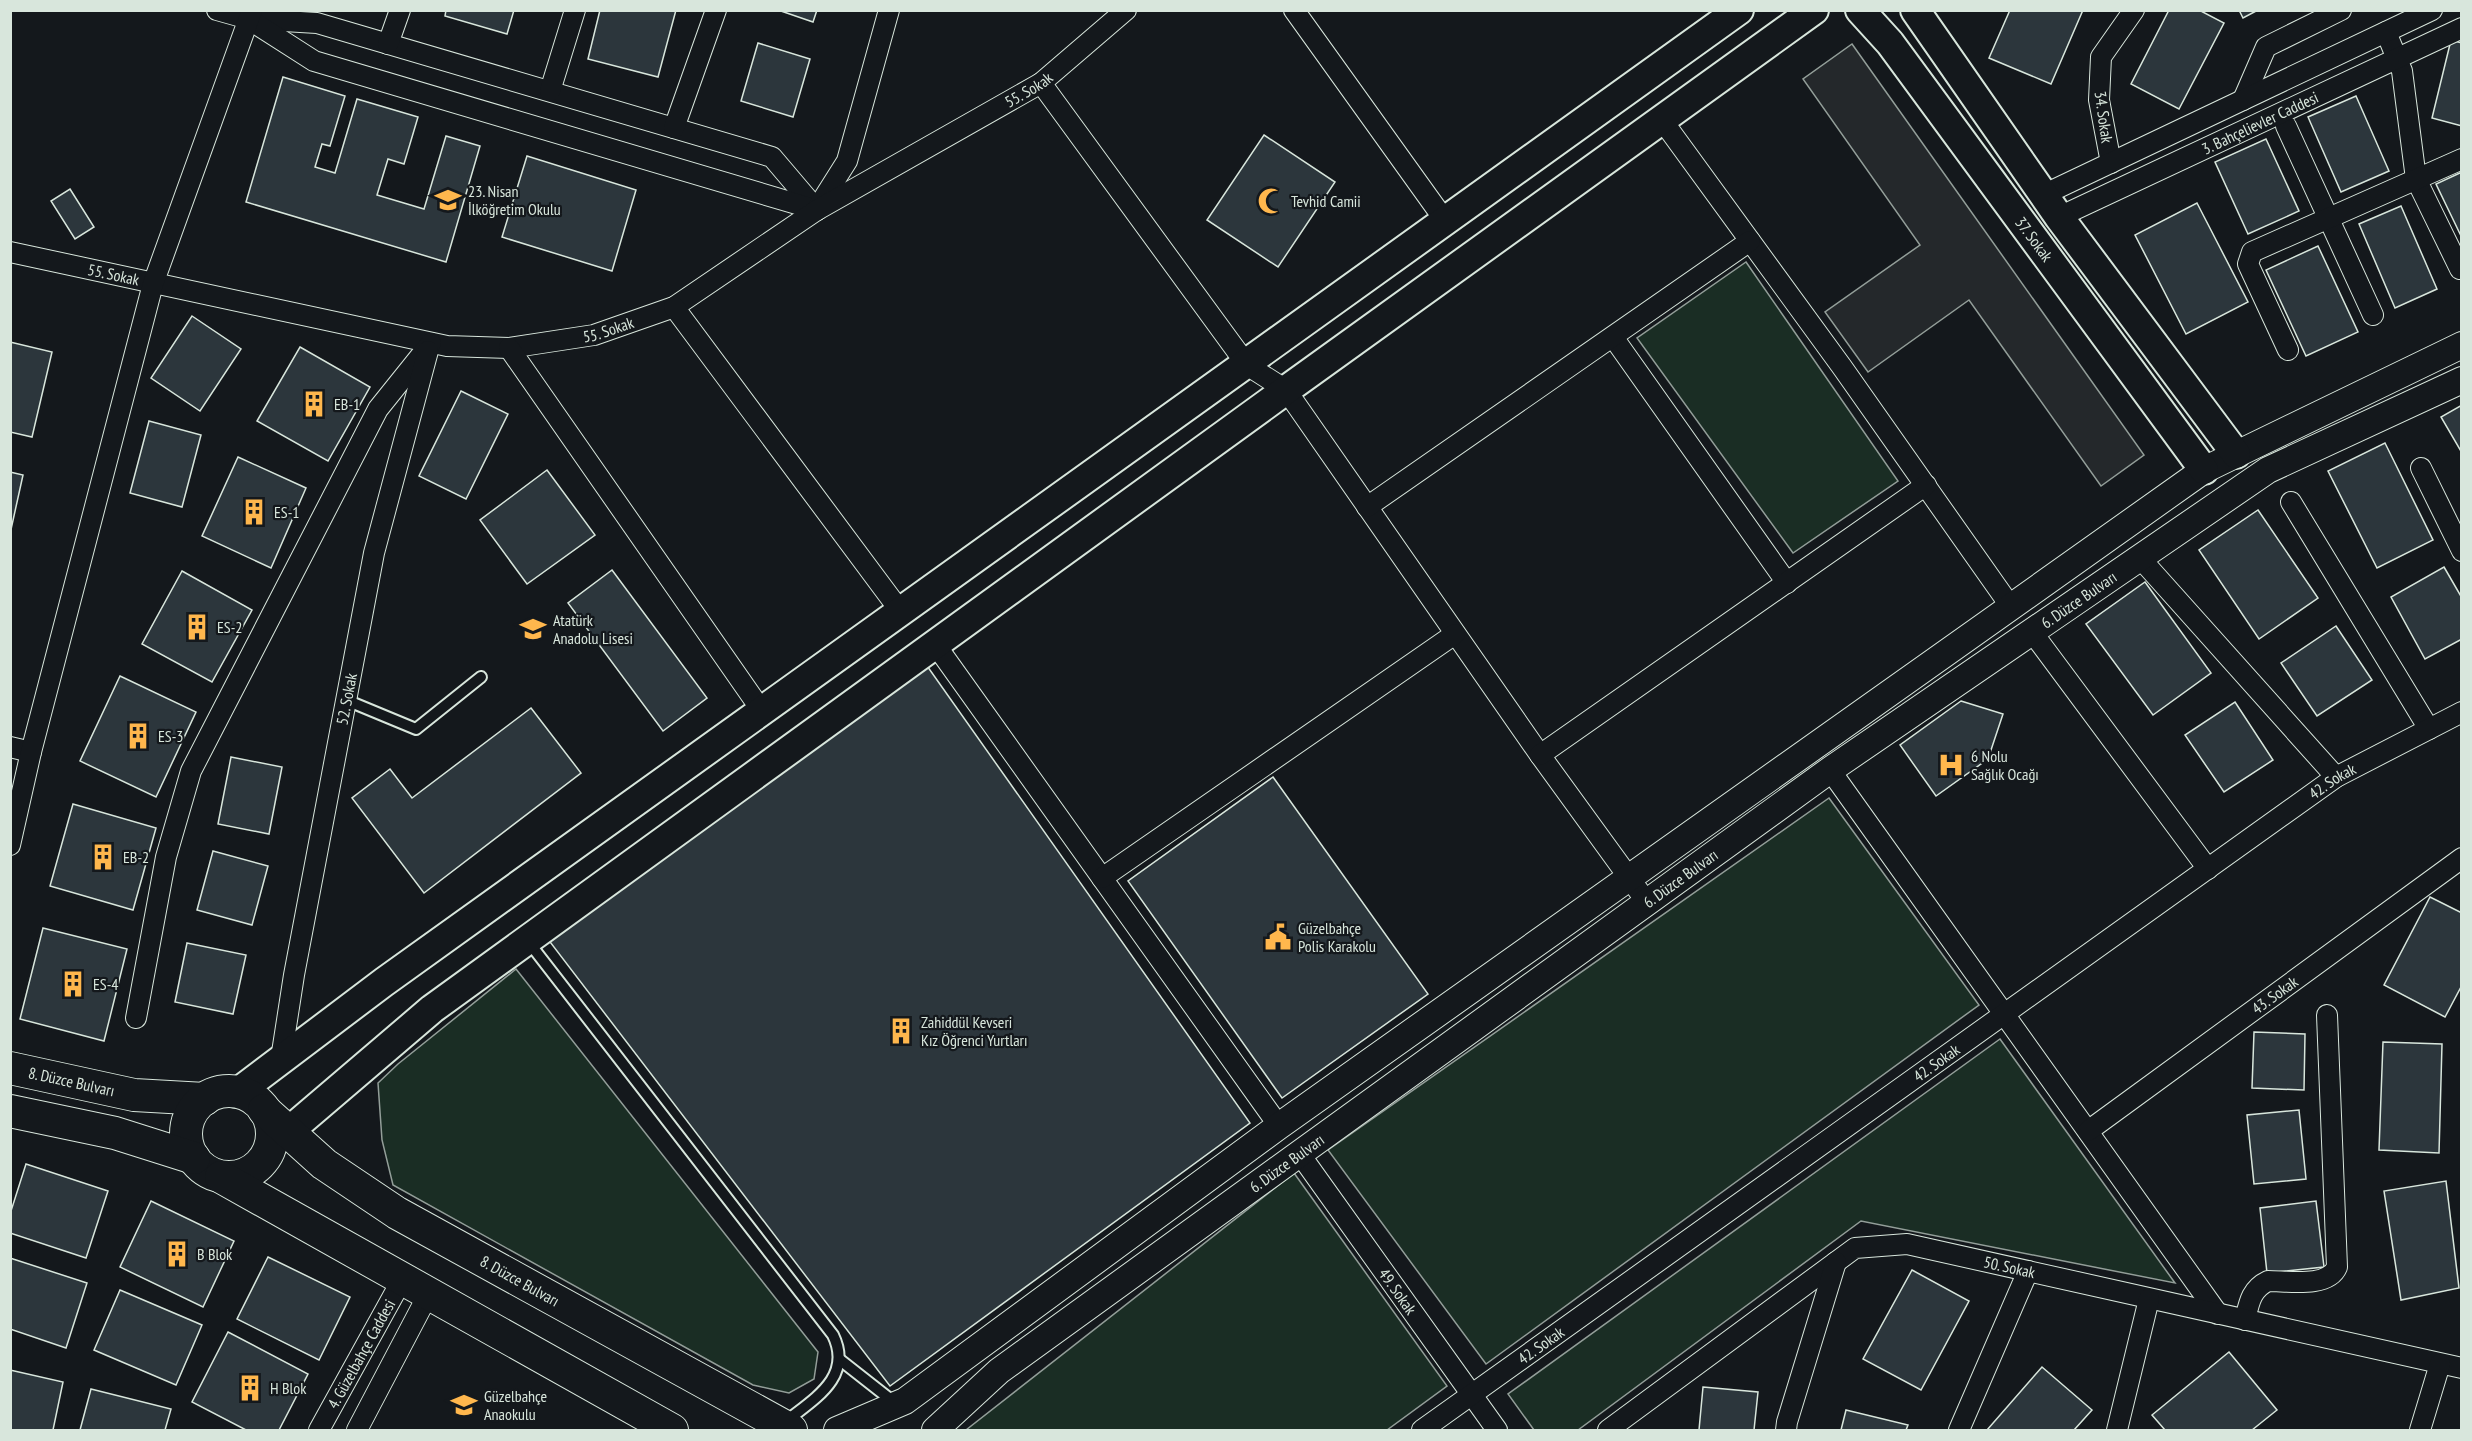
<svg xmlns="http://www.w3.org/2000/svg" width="2472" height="1441" viewBox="0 0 2472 1441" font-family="'PT Sans Narrow',sans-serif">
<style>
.green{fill:#1a2d24;stroke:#939e99;stroke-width:1.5}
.parking{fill:#24282b;stroke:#939e99;stroke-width:1.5}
.building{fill:#2c363c;stroke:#d8e6dc;stroke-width:1.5}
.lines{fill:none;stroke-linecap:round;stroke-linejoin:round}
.service-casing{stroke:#d8e6dc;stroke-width:14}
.minor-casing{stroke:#d8e6dc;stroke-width:22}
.tertiary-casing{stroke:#d8e6dc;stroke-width:28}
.secondary-casing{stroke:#d8e6dc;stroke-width:32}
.primary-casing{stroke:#d8e6dc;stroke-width:34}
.service{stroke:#14181c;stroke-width:10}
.minor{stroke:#14181c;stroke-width:20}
.tertiary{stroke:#14181c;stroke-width:26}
.secondary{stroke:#14181c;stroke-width:28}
.primary{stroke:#14181c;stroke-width:32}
.labels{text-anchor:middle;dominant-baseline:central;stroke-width:4.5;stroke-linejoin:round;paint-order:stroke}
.street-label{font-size:16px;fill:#d8e6dc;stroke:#14181c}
.poi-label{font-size:16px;fill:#d8e6dc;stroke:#14181c;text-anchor:start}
</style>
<rect width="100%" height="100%" fill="#14181c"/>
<g class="green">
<path d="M1746,262l152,219 -105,72 -156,-215z"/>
<path d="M1829,798l150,207 -493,359 -158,-214z"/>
<path d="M516,969l302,383 -4,27 -25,14 -36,-8 -360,-200 -11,-45 -4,-57 20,-19z"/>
<path d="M2000,1039l175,244 -314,-62 -283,209h-44l-26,-36z"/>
<path d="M1294,1173l153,213 -60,44h-421z"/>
</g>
<path class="parking" d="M1852,44l292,411 -43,31 -132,-186 -101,72 -43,-60 95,-67 -117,-166z"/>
<g class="building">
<path d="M446,10h68l-7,24 -62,-18z"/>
<path d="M600,10h76l-18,67 -70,-18z"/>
<path d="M778,10h39l-4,12z"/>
<path d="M2010,10h73l-32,74 -62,-26z"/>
<path d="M2169,10h30l25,13 -45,86 -48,-25z"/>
<path d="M2239,10h19l-15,8z"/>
<path d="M2451,40l11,3v83l-30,-8z"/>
<path d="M758,43l52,16 -17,58 -52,-16z"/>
<path d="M283,77l62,19 -15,50 -8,-2 -7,23 20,6 22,-74 61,18 -14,47 -16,-5 -11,36 47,14 22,-73 34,10 -34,116 -200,-60z"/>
<path d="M2356,96l33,75 -48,21 -33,-75z"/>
<path d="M1264,135l71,47 -57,85 -71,-47z"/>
<path d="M2266,139l33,72 -51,23 -33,-72z"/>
<path d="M527,156l109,34 -24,81 -110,-34z"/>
<path d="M2462,172v66l-26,-54z"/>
<path d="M70,189l24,38 -19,12 -24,-38z"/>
<path d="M2197,203l51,99 -62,32 -51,-99z"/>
<path d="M2401,206l36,83 -42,19 -36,-84z"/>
<path d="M2318,246l40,86 -52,24 -40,-86z"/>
<path d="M192,316l49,33 -41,62 -49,-33z"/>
<path d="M10,342l42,10 -20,85 -22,-5z"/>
<path d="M300,347l70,40 -42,74 -71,-40z"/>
<path d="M461,391l47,23 -42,85 -47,-23z"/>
<path d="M2462,405v48l-21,-36z"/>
<path d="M149,421l52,14 -19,72 -52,-14z"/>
<path d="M2385,443l48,97 -56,28 -49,-97z"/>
<path d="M238,457l68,31 -35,80 -69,-32z"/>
<path d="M547,470l48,65 -68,49 -47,-64z"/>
<path d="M10,472l13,3 -13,59z"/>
<path d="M2258,510l60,88 -59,41 -60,-89z"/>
<path d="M2444,567l18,31v41l-37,20 -34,-62z"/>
<path d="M612,570l95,128 -44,33 -95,-128z"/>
<path d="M182,571l70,39 -40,72 -70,-38z"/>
<path d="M2145,582l66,91 -58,42 -67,-91z"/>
<path d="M2336,626l36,54 -55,36 -36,-53z"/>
<path d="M925,663l325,460 -360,263 -343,-448z"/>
<path d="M120,676l76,36 -40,85 -76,-36z"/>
<path d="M1961,701l42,13 -15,45 -52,37 -36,-51z"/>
<path d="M2235,702l38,58 -49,32 -39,-57z"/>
<path d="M531,708l50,65 -157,120 -72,-95 38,-29 22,29z"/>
<path d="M231,757l51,10 -13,67 -51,-10z"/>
<path d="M1273,777l155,217 -146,104 -154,-217z"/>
<path d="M73,804l83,24 -23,82 -83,-24z"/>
<path d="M213,851l55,15 -16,59 -55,-15z"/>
<path d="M2430,897l32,16v72l-17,32 -61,-32z"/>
<path d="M43,928l84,21 -23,92 -84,-22z"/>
<path d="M187,943l59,12 -13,59 -58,-12z"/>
<path d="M2254,1032l51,2 -1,56 -52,-2z"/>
<path d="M2383,1042l59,2 -3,109 -60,-3z"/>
<path d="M2299,1110l7,69 -52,5 -7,-69z"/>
<path d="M26,1164l82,27 -22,67 -76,-25v-19z"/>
<path d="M2446,1181l13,107 -58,12 -17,-109z"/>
<path d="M151,1201l83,40 -31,66 -83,-40z"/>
<path d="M2316,1201l8,66 -57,6 -7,-65z"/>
<path d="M268,1257l82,40 -31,63 -82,-41z"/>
<path d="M10,1258l77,25 -21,65 -56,-19z"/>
<path d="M1912,1270l57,31 -48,89 -58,-31z"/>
<path d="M120,1290l82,35 -26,60 -82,-35z"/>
<path d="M228,1332l80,42 -29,56h-33l-54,-28z"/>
<path d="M2229,1352l48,58 -25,20h-87l-13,-15z"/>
<path d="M2042,1367l50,43 -18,20h-87z"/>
<path d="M10,1370l53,12 -10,48h-43z"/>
<path d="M1703,1387l55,5 -4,38h-55z"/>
<path d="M91,1389l80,20 -6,21h-85z"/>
<path d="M1846,1410l62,15 -2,5h-65z"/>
</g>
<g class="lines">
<g class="service-casing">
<g id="service">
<path d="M346,700l70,29 65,-52"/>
<path d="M527,940l306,395c21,43 -21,65 -49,88"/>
<path d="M839,1359l56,44"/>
</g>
</g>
<g class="minor-casing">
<g id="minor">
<path d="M217,10l32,9 68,4 455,134 45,53"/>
<path d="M1294,10l152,212"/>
<path d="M250,20l64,41 503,149"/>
<path d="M2386,32l16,39 14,108 44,90"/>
<path d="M388,44l12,-34"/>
<path d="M1041,83l206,282 39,25 254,365 106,146"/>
<path d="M550,91l25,-81"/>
<path d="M2243,100l23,-53 75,-37"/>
<path d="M1662,120l180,247 169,240"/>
<path d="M2286,126l87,189"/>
<path d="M674,128l42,-118"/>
<path d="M2111,163l-12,-63 2,-43 33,-47"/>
<path d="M2043,195l389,-185"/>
<path d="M818,207l29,-46 42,-151"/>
<path id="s1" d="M2059,217l403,-189"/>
<path id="s2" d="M10,252l437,94 62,2 85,-13 80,-28 143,-97 224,-127 85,-73"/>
<path d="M674,307l227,305"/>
<path d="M1613,337l174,246"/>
<path d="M509,348l253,363"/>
<path d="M2288,350l-40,-86 4,-12 210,-93"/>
<path d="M2421,468l41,83"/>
<path d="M2291,502l138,227"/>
<path d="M1367,507l383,-266"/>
<path d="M2140,558l196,219"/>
<path d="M2032,632l176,237"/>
<path d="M935,644l344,482"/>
<path d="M10,747l21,5"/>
<path d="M1540,755l386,-270"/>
<path d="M1830,770l388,544"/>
<path d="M10,845l21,-93 122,-468 99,-274"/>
<path d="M1102,878l353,-244"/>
<path d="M136,1018l30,-161 25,-86 187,-362 53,-66"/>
<path id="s3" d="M281,1059l13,-84 80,-422 54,-202"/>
<path id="s4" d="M2088,1131l374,-273"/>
<path id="s5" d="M1299,1153l198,277"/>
<path d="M2245,1320c4,-17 6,-31 23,-39 20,0 60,7 69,-14l-10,-252"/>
<path id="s6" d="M319,1430l84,-152"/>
<path d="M357,1430l72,-137"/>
<path id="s7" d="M1422,1430l914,-653 126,-65"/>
<path id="s8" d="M1608,1430l247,-182 52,-4 555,124"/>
<path d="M1786,1430l1,-8 49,-160"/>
<path d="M1959,1430l69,-159"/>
<path d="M2117,1430l32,-131"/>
<path d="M2420,1430l20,-66"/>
</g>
</g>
<g class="tertiary-casing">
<g id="tertiary">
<path d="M837,1430l68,-29 374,-275 925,-656 258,-125"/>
<path id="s9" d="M935,1430l64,-59 831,-601 438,-300 194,-90"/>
</g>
</g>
<g class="secondary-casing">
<g id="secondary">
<path id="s10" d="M1860,10l30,33 314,427"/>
<path d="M1915,10l144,207 177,237"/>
<path d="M237,1093l147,-111 1355,-972"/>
<path d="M271,1143l17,-11 144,-123 854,-619 528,-380"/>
</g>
</g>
<g class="primary-casing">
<g id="primary">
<path id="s11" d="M10,1068l124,27 71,4"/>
<circle cx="229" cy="1134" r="43"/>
<path id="s12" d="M264,1110l60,54 73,49 394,217"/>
<path d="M10,1111l105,22 79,25"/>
<path d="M221,1177l451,253"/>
</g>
</g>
<use href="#service" class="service"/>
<use href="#minor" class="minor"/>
<use href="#tertiary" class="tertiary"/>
<use href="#secondary" class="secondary"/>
<use href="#primary" class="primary"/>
</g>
<defs>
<g id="school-bare" transform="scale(2.07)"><path d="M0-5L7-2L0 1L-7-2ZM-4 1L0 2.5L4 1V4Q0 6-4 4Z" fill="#ffb74d" stroke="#14181c" stroke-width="2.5" paint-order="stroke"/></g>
<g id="mosque-bare" transform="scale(2.07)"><path d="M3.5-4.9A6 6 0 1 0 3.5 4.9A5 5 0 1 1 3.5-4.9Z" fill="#ffb74d" stroke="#14181c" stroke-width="2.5" paint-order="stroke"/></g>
<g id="building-bare" transform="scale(2.07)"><path d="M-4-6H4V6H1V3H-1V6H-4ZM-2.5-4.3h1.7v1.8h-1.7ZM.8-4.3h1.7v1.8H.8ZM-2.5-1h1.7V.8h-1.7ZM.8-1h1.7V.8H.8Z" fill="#ffb74d" stroke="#14181c" stroke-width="2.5" paint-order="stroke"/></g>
<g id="hospital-bare" transform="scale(2.07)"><path d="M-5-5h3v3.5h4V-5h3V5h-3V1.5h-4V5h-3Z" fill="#ffb74d" stroke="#14181c" stroke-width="2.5" paint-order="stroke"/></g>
<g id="civic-bare" transform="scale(2.07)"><path d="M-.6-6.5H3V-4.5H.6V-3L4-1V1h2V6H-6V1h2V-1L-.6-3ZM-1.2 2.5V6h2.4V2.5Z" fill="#ffb74d" stroke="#14181c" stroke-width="2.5" paint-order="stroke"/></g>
</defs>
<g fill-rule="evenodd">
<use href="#school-bare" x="448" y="200"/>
<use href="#mosque-bare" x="1271" y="201"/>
<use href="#building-bare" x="314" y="404"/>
<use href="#building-bare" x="254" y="512"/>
<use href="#building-bare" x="197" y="627"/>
<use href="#school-bare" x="533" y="629"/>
<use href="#building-bare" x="138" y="736"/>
<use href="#hospital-bare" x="1951" y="765"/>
<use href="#building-bare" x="103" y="857"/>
<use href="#civic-bare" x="1278" y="937"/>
<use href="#building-bare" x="73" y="984"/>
<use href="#building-bare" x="901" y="1031"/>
<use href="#building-bare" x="177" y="1254"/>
<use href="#building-bare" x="250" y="1388"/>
<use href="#school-bare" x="464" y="1405"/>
</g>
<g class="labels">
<g class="street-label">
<text stroke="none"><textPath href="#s2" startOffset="1096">55. Sokak</textPath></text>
<text transform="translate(2104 117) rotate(82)">34. Sokak</text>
<text stroke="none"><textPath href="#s1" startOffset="222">3. Bahçelievler Caddesi</textPath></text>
<text stroke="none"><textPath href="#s10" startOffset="288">37. Sokak</textPath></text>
<text stroke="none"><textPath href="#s2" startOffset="106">55. Sokak</textPath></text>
<text stroke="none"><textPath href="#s2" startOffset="610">55. Sokak</textPath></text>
<text stroke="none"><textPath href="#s9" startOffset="1414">6. Düzce Bulvarı</textPath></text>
<text stroke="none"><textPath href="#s3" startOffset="366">52. Sokak</textPath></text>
<text stroke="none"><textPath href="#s7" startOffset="1118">42. Sokak</textPath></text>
<text stroke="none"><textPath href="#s9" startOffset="928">6. Düzce Bulvarı</textPath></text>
<text stroke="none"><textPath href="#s4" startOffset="231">43. Sokak</textPath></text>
<text stroke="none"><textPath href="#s7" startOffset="632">42. Sokak</textPath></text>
<text stroke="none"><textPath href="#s11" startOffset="63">8. Düzce Bulvarı</textPath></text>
<text stroke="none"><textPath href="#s9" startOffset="442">6. Düzce Bulvarı</textPath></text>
<text stroke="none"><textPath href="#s8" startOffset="464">50. Sokak</textPath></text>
<text stroke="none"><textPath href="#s12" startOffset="309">8. Düzce Bulvarı</textPath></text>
<text stroke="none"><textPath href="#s5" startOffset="170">49. Sokak</textPath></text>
<text stroke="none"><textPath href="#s7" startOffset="146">42. Sokak</textPath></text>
<text stroke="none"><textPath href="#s6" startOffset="87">4. Güzelbahçe Caddesi</textPath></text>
</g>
<g class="poi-label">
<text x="468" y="191">23. Nisan<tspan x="468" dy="18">İlköğretim Okulu</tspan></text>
<text x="1291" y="201">Tevhid Camii</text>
<text x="334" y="404">EB-1</text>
<text x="274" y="512">ES-1</text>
<text x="553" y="620">Atatürk<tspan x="553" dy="18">Anadolu Lisesi</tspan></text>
<text x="217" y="627">ES-2</text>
<text x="158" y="736">ES-3</text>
<text x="1971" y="756">6 Nolu<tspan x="1971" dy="18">Sağlık Ocağı</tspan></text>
<text x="123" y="857">EB-2</text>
<text x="1298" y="928">Güzelbahçe<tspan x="1298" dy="18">Polis Karakolu</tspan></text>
<text x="93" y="984">ES-4</text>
<text x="921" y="1022">Zahiddül Kevseri<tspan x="921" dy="18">Kız Öğrenci Yurtları</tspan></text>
<text x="197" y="1254">B Blok</text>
<text x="270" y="1388">H Blok</text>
<text x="484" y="1396">Güzelbahçe<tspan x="484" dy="18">Anaokulu</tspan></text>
</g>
</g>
<rect width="2472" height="1441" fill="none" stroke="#d8e6dc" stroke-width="24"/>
</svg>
